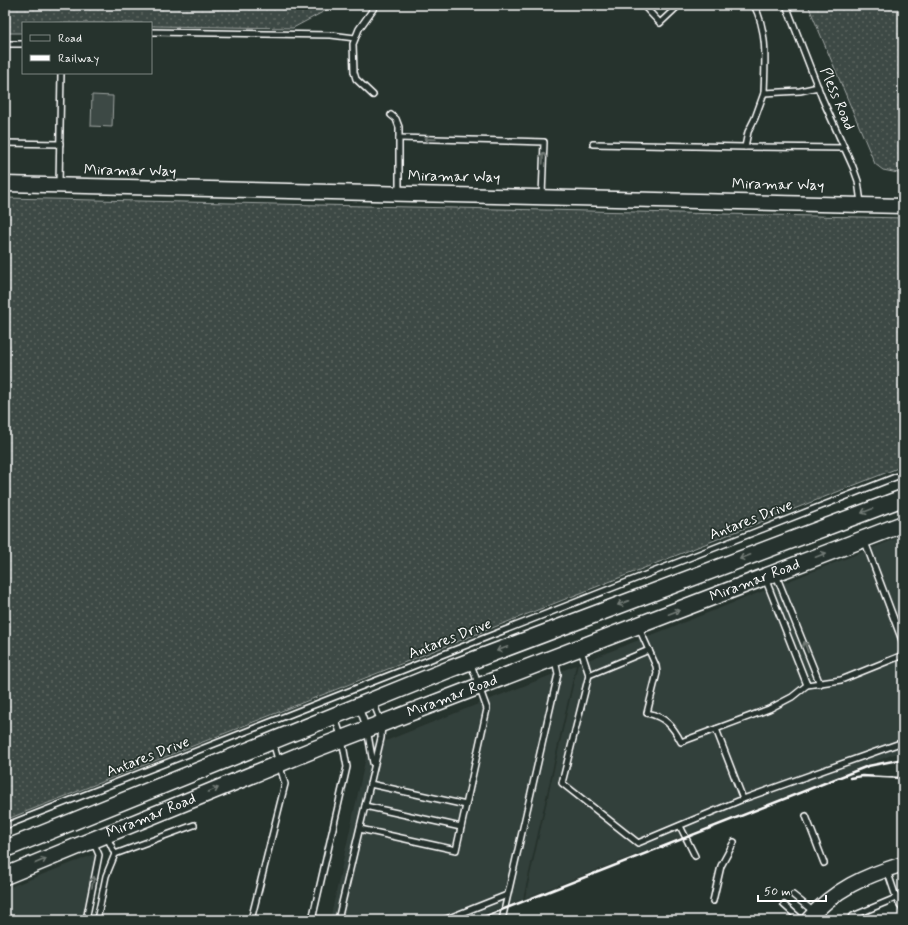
<svg xmlns="http://www.w3.org/2000/svg" width="908" height="925" viewBox="0 0 908 925" font-family="Mynerve,sans-serif">
<style>
.built{fill:#333f3a}
.grass{fill:url(#grass-dots);stroke:#9ea4a2}
.park{fill:#3e4944;stroke:#9ea4a2}
.lines{fill:none;stroke-linecap:round;stroke-linejoin:round}
.lane-casing{stroke:#fff;stroke-width:8}
.secondary-casing{stroke:#fff;stroke-width:17}
.primary-casing{stroke:#fff;stroke-width:19}
.lane{stroke:#26332d;stroke-width:5}
.secondary{stroke:#26332d;stroke-width:14}
.primary{stroke:#26332d;stroke-width:16}
.rail{stroke:#fff;stroke-width:2.5}
.oneway{stroke:#727a76}
.labels{text-anchor:middle;dominant-baseline:central;stroke-width:3.5;stroke-linejoin:round;paint-order:stroke}
.street-label{font-size:15px;fill:#fff;stroke:#26332d}
</style>
<defs>
<pattern id="grass-dots" width="8" height="8" patternUnits="userSpaceOnUse"><rect width="8" height="8" fill="#3e4944"/><path d="M2 2h.1M6 6h.1" fill="none" stroke="#5b6460" stroke-width="1.8" stroke-linecap="round"/></pattern>
</defs>
<rect width="100%" height="100%" fill="#26332d"/>
<filter id="ink" filterUnits="userSpaceOnUse"><feTurbulence type="fractalNoise" baseFrequency=".025" numOctaves="2"/><feDisplacementMap in="SourceGraphic" scale="8" xChannelSelector="R" yChannelSelector="G"/><feConvolveMatrix kernelMatrix="1 2 1 2 8 2 1 2 1" color-interpolation-filters="sRGB"/></filter>
<g filter="url(#ink)">
<g class="built">
<path d="M903,536v217l-9,1 -369,144 53,-234z"/>
<path d="M576,665l-53,234 -54,21h-139l38,-172z"/>
<path d="M103,851l-15,69h-83v-31z"/>
</g>
<g class="grass">
<path d="M5,5h331l-43,23 -142,-2v-3h-128v10h-18z"/>
<path d="M808,5h95v169l-20,-4 -8,-6z"/>
<path d="M5,198l898,20v248l-898,354z"/>
</g>
<path class="park" d="M92,95l21,1 -1,31 -21,-1z"/>
<g class="lines">
<g class="lane-casing">
<g id="lane">
<path d="M643,5l17,18 19,-18"/>
<path d="M754,5c14,27 11,57 10,88l36,-2 18,-4"/>
<path d="M786,5l36,93 31,69 5,14 3,22"/>
<path d="M151,32l180,3 24,3"/>
<path d="M5,44h18"/>
<path d="M373,95l-17,-16 -2,-7 -1,-28 6,-15 17,-24"/>
<path d="M391,115l5,4 3,8v65"/>
<path d="M399,138l145,4 -2,54"/>
<path d="M5,143l55,1"/>
<path d="M593,144l152,3 3,-15 7,-14 9,-25"/>
<path d="M745,147l99,1"/>
<path d="M59,184l2,-111"/>
<path d="M865,542l38,101"/>
<path d="M776,575l44,109"/>
<path d="M765,578l42,107"/>
<path d="M639,628l17,38 1,7 -10,40c18,4 26,13 34,29l88,-33 23,-12 15,-12 34,-5 62,-25"/>
<path d="M581,650l8,25"/>
<path d="M649,650l-60,25 -27,108 76,60 105,-44 160,-57"/>
<path d="M359,707l8,22 6,34"/>
<path d="M716,729l27,70"/>
<path d="M466,805l21,-96 -16,-45"/>
<path d="M365,806l96,21"/>
<path d="M806,816l18,47"/>
<path d="M5,826l898,-352"/>
<path d="M680,826l15,30"/>
<path d="M360,829l96,21 10,-45 -96,-21"/>
<path d="M107,837l8,17"/>
<path d="M887,870l9,27 7,13"/>
<path d="M793,895l21,17"/>
<path d="M713,901l8,-35 13,-24"/>
<path d="M784,905l17,15"/>
<path d="M86,920l13,-65 -6,-14"/>
<path d="M97,920l9,-44 9,-22 79,-29"/>
<path d="M251,920l34,-136 -12,-42"/>
<path d="M312,920l35,-153 -5,-28 -7,-22"/>
<path d="M338,920l43,-182 1,-14 -9,-22"/>
<path d="M444,920l63,-25"/>
<path d="M502,920l56,-246 -3,-14"/>
<path d="M849,920l4,-4 50,-21"/>
</g>
</g>
<g class="secondary-casing">
<g id="secondary">
<path d="M5,184l898,22"/>
<path d="M808,920c26,-31 57,-44 95,-56"/>
</g>
</g>
<g class="primary-casing">
<g id="primary">
<path d="M5,849l445,-180 453,-171"/>
<path id="s1" d="M5,876l310,-127 588,-225"/>
</g>
</g>
<use href="#lane" class="lane"/>
<use href="#secondary" class="secondary"/>
<use href="#primary" class="primary"/>
<g class="rail">
<path d="M850,778l12,-2 41,2"/>
<path d="M476,920l392,-154 35,-7"/>
</g>
</g>
<defs><path id="oneway-shaft" d="M-6 0H5M1.5-3L5.5 0L1.5 3" fill="none" stroke-width="1.6" stroke-linecap="round" stroke-linejoin="round"/></defs>
<g class="oneway">
<use href="#oneway-shaft" transform="translate(430 139) rotate(-178)"/>
<use href="#oneway-shaft" transform="translate(543 158) rotate(-87)"/>
<use href="#oneway-shaft" transform="translate(867 511) rotate(159)"/>
<use href="#oneway-shaft" transform="translate(821 555) rotate(-21)"/>
<use href="#oneway-shaft" transform="translate(745 557) rotate(159)"/>
<use href="#oneway-shaft" transform="translate(623 603) rotate(159)"/>
<use href="#oneway-shaft" transform="translate(674 612) rotate(-21)"/>
<use href="#oneway-shaft" transform="translate(806 647) rotate(-111)"/>
<use href="#oneway-shaft" transform="translate(502 649) rotate(159)"/>
<use href="#oneway-shaft" transform="translate(213 790) rotate(-22)"/>
<use href="#oneway-shaft" transform="translate(41 861) rotate(-23)"/>
<use href="#oneway-shaft" transform="translate(93 882) rotate(-79)"/>
</g>
</g>
<g class="labels">
<g class="street-label">
<text transform="translate(837 99) rotate(67)">Pless Road</text>
<text transform="translate(130 171) rotate(1)">Miramar Way</text>
<text transform="translate(454 177) rotate(1)">Miramar Way</text>
<text transform="translate(778 185) rotate(1)">Miramar Way</text>
<text transform="translate(751 520) rotate(-21)">Antares Drive</text>
<text stroke="none"><textPath href="#s1" startOffset="806">Miramar Road</textPath></text>
<text transform="translate(450 639) rotate(-21)">Antares Drive</text>
<text stroke="none"><textPath href="#s1" startOffset="482">Miramar Road</textPath></text>
<text transform="translate(148 757) rotate(-21)">Antares Drive</text>
<text stroke="none"><textPath href="#s1" startOffset="158">Miramar Road</textPath></text>
</g>
</g>
<rect width="908" height="925" fill="none" stroke="#26332d" stroke-width="20"/>
<rect x="10" y="10" width="888" height="905" fill="none" stroke="#fff" stroke-width="1.5" filter="url(#ink)"/>
<rect x="22" y="22" width="130" height="52" fill="#26332d" stroke="#7d8581"/>
<rect x="30" y="35" width="20" height="6" fill="#26332d" stroke="#7d8581"/>
<text x="58" y="42" font-size="12" fill="#ffffff">Road</text>
<rect x="30" y="55" width="20" height="6" fill="#ffffff" stroke="#7d8581"/>
<text x="58" y="62" font-size="12" fill="#ffffff">Railway</text>
<path d="M758 895v6h68v-6" fill="none" stroke="#ffffff" stroke-width="2"/>
<text x="764" y="895" font-size="12" fill="#ffffff" stroke="#26332d" stroke-width="3" paint-order="stroke">50 m</text>
</svg>
